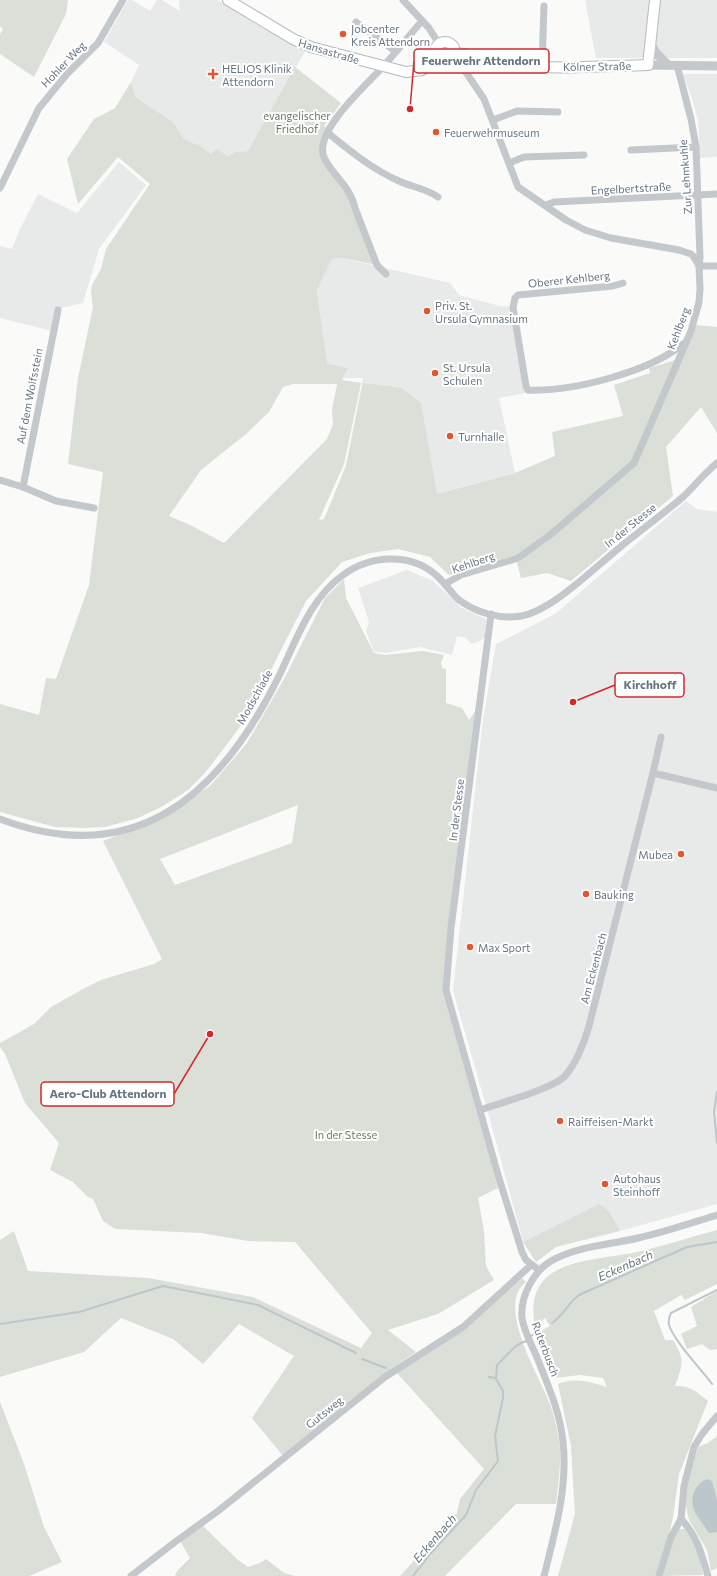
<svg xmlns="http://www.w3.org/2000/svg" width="717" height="1576" viewBox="0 0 717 1576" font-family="Commissioner,sans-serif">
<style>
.built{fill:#e8e9e9}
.green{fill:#dadfd7;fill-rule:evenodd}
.water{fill:#bbc7cb}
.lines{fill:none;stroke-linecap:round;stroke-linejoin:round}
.stream{stroke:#bbc7cb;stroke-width:2}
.secondary-casing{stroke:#b3babf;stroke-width:12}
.minor{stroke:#c3c8cc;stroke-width:7}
.tertiary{stroke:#c3c8cc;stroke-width:9}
.secondary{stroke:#fff;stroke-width:10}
.poi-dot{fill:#e4572e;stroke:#fff;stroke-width:1.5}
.labels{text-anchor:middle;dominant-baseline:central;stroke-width:4;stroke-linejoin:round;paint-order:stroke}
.poi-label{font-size:11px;fill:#657683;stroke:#fff;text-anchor:start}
.street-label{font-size:11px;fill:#657683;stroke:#fff}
.park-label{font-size:11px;fill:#687a64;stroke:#fff}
.water-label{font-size:12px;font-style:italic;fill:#60757c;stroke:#fff}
.leader{fill:none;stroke:#d62828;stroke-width:1.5}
.callout-dot{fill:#d62828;stroke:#fff;stroke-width:1.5}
.callout{fill:#fff;stroke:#d62828;stroke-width:1.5}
.callout-label{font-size:12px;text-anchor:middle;font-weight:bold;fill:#657683}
</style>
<rect width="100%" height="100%" fill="#fafaf8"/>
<g class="built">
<path d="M128,0h4l18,11 7,-11h5l18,11 -1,-11h39l88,50 -58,101 -13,1 -7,4 -12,-6 -5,4 -9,-7 -18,-8 -11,-17 -38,-25 -4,-15 8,-17 -35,-23z"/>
<path d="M585,0h132v58h-121z"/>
<path d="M682,74h35v83l-17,1 -2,-38 -7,-25z"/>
<path d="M119,162l27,23 -47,64 -16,54 -26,6 -5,22 -52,-13v-72l12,3 7,-18 19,-37 39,19z"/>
<path d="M342,258l108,25 9,12 41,11 13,1 15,83 -3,3 -26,5 16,75 -79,21 -16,-91 -84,87 10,-24 17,-88h-20l5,-10 -21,-3 -10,-75 15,-31z"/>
<path d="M686,501l11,8 20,3v692l-97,27 -11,-20 -10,-7 -76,38 -34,-126 -36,-125 30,-272 13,-75 59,-30z"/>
<path d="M407,570l26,11 29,27 24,11 -1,18 -5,4 -9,3 -5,-6 -9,-2 -5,19 -32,-8 -35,6 -11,-1 -8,-21 3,-9 -11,-34z"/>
</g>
<g class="green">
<path d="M0,0h68l-2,14 -32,63 -34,-23v-20l3,-5 -3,-3z"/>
<path d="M295,67l46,36 -17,23 6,3 -7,24 26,38 28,74 -35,-7 -10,1 -15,31 10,74 21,4 -6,12 19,3 -17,81 -25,56 5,-1 22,-53 17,-83 38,5 20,15 16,91 78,-21 40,-17 -3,-24 71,-16 -9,-31 36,-12 -1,-5 33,-10 14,-33 21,2v106l-16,-26 -35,40 7,49 -102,85 -24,-8 -26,5 -6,-23 -66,20 -19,-18 -32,-8 -28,4 -28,9 -36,39 -60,118 -41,54 -17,17 -25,16 -25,12 -33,9 -21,1 -29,-1 -55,-15v-108l39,11 7,-37 10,1 33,-94 14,-113 -35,-8 10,-86 15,-71 -2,-15 1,-7 9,-16 5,-20 44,-65 -32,-27 -40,47 -11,-45 27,-40 21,-11 16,-26 4,15 38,25 11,17 18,8 9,7 5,-5 12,7 7,-4 13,-1zM293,384h44l-5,26 1,14 -6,15 -103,104 -34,-18 -21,-9 32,-46 45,-36 23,-22 14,-25z"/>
<path d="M344,579l2,19 28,55 11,2 38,-4 21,4 -3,8 1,5 4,1v34l16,5 7,12 9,-13 -35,284 55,197 -20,10 6,33 2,35 8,14 -56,34 -50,16 28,22 -25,17 -108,87 -31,-38 42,-62 -55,-32 -36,40 -30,-25 -52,-21 -37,34 -84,25v-137l14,-9 14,40 120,7 105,19 108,51 11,-15 -77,-91 -47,-1 -47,-8 -86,-4 -12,-8 -10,-22 -5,-2 -15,-15 -23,-12 9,-27 -34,-40 -20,-49 -5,-7v-4l34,-19 17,-17 32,-18 18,-9 53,-16 8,-5 -59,-118 42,-16 34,-18 31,-21 37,-43 37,-64 41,-81zM298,805l-6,38 -117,42 -15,-26z"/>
<path d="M599,1204l10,7 11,20 -64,16 -20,15 -13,-20z"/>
<path d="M717,1230v54l-32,16 -4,-5 -27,16 11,29h8c12,20 10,24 2,46 15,-1 22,6 33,15l-29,73 -6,43 -9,40 -8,19h-98l17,-62 -4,-68 -13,-62c18,-7 32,-2 49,3l-4,-9 -23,-3 -25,3 -16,-46 11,-6 -5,-8 -10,8c-13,-69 57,-64 102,-74 27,-6 53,-15 80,-22z"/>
<path d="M522,1278l4,4c-31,22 13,94 23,120 5,12 8,27 10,39 3,20 -1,43 -3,63h-40l-71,72h-45l57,-63 3,-14 24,-30 -88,-97 69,-43z"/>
<path d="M717,1291v58l-7,1 -8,-6 -15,5 -6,-15 16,-8 -6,-19z"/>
<path d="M0,1402l24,62 20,63 18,35 -33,14h-29z"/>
<path d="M717,1436v132l-6,3 -4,-21 -18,-30 -4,-17 3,-24 10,-32 10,-4z"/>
<path d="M203,1526l35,34 10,7 12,-4 6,-4 18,14 11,3h-120l2,-5 13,-13 -10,-17z"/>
<path d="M678,1529h7c11,13 15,30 18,46l-41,1 12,-41z"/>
</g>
<path class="water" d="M707,1479l5,2 5,19v32l-7,1 -2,-1c-4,-8 -13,-17 -15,-25 -3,-11 3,-24 14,-28z"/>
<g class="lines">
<g class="stream">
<path d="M717,1092l-3,20 3,31"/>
<path d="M552,1323c11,-7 16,-20 27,-28l108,-48 30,-5"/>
<path d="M0,1324l79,-12 84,-26 95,19 98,48"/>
<path d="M530,1337l11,-9"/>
<path d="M362,1359l24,9"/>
<path d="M489,1377l7,1"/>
<path d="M712,1384c-11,-15 -38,-43 -43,-59 -1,-5 0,-8 2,-12l46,-23"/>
<path d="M413,1576l17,-22 36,-39 10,-25 22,-29 -3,-25 8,-38v-7l-7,-12 1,-14c9,-8 18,-22 30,-24"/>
</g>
<g class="secondary-casing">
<g id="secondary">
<path d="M228,0l65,39 18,8 95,25 16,-2 16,-11"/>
<circle cx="445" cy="52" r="10"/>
<path d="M454,53c20,0 37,10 57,12 45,5 92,1 137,0l7,-65"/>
</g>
</g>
<g class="minor">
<path d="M403,0l26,28 10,16"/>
<path d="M356,22l39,29"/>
<path d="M677,65l14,54 5,28 4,110 -1,9h18"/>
<path d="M542,66l2,-60"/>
<path d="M493,120l24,-9 41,1"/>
<path d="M328,133c22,18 44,36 71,48 13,6 28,8 39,16"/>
<path d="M631,150l65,-3"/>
<path d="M509,163l15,-6 60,-2"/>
<path d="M0,188l39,-80 28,-34 31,-31 25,-43"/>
<path d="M546,205l8,-3 163,-8"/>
<path d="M386,274l-9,-9 -22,-57c-5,-24 -28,-37 -32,-54 -5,-24 36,-62 51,-78 17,-17 32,-37 48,-55"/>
<path d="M623,283l-10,3 -95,9 -3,3 -2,9 13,79 2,4c44,2 121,-18 155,-46"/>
<path d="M0,480l23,7 33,14 38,7"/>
<path d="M23,487l35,-177"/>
<path d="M445,584l16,-9 57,-17 32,-23 84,-72 57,-132 8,-29 1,-13 -1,-23 -5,-9 -3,-3 -12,-4 -68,-12 -26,-8 -19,-10 -48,-33 -34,-88 -23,-34 -8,-7"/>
<path d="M491,614l-40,314 -5,62 52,185 24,77 4,8 13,10"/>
<path d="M661,737l-8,36 64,15"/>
<path d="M0,819c135,51 219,-23 277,-139 18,-36 32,-81 66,-105 27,-20 68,-23 94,1 8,7 14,17 22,24 16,12 41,20 62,16 29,-5 68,-43 91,-62 23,-20 49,-38 72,-58 11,-11 21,-23 33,-33"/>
<path d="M480,1110c20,-7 72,-21 85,-34 12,-14 19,-33 24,-50l64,-253"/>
<path d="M681,1519c17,18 20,34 27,57"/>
<path d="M131,1576l44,-34 43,-31 167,-134 78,-50 68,-62"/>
<path d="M544,1576c11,-44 24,-89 19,-134 -3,-31 -16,-59 -27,-87 -5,-11 -12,-24 -14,-37 -2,-21 11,-46 29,-57 26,-15 58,-16 87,-23 27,-6 53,-15 79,-23"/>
<path d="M659,1576l12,-39 10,-18 3,-33 10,-39 8,-13 15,-18"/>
</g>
<g class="tertiary">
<path d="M651,44l5,9 12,12"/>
<path d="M648,65l69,1"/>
</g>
<use href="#secondary" class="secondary"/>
</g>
<g class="poi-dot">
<circle cx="343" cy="34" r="4"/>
<path d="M211 68h4v4h4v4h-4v4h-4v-4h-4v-4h4z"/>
<circle cx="436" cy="132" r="4"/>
<circle cx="427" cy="311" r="4"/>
<circle cx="435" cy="373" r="4"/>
<circle cx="450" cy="436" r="4"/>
<circle cx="681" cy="854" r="4"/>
<circle cx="586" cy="894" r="4"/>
<circle cx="470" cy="947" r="4"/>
<circle cx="560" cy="1121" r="4"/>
<circle cx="605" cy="1184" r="4"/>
</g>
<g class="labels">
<g class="poi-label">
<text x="351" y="28">Jobcenter<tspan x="351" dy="13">Kreis Attendorn</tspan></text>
<text x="222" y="68">HELIOS Klinik<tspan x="222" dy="13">Attendorn</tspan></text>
<text x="444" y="132">Feuerwehrmuseum</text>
<text x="435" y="305">Priv. St.<tspan x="435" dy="13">Ursula Gymnasium</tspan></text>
<text x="443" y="367">St. Ursula<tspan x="443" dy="13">Schulen</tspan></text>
<text x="458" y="436">Turnhalle</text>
<text x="673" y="854" text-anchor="end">Mubea</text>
<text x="594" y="894">Bauking</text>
<text x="478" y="947">Max Sport</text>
<text x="568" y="1121">Raiffeisen-Markt</text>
<text x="613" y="1178">Autohaus<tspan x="613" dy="13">Steinhoff</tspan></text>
</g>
<g class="street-label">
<text transform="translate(329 51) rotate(17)">Hansastraße</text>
<text transform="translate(63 64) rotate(-46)">Hohler Weg</text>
<text transform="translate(597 66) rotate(-1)">Kölner Straße</text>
<text transform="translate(685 177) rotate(-94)">Zur Lehmkuhle</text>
<text transform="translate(631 188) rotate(-3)">Engelbertstraße</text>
<text transform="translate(569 279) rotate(-6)">Oberer Kehlberg</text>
<text transform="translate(678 328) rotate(-69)">Kehlberg</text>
<text transform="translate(29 396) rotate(-79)">Auf dem Wolfsstein</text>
<text transform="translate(630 525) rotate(-39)">In der Stesse</text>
<text transform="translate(473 562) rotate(-19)">Kehlberg</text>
<text transform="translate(254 697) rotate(-61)">Modschlade</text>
<text transform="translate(456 810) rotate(-83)">In der Stesse</text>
<text transform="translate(593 968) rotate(-75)">Am Eckenbach</text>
<text transform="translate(546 1349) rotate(69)">Ruterbusch</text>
<text transform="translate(324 1412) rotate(-39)">Gutsweg</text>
</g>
<g class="park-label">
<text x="297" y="115">evangelischer<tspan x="297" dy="13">Friedhof</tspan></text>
<text x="346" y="1134">In der Stesse</text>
</g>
<g class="water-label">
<text transform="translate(625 1265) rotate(-24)">Eckenbach</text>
<text transform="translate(434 1538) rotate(-49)">Eckenbach</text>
</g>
</g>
<path class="leader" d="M410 109L414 61M573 702L615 685M210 1034L174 1094"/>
<g class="callout-dot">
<circle cx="410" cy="109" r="4"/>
<circle cx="573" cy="702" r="4"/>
<circle cx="210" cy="1034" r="4"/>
</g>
<g class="callout">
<rect x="414" y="49" width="135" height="24" rx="4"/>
<rect x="615" y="673" width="69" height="24" rx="4"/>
<rect x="41" y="1082" width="133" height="24" rx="4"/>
</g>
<g class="callout-label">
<text x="481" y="65">Feuerwehr Attendorn</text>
<text x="650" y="689">Kirchhoff</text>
<text x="108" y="1098">Aero-Club Attendorn</text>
</g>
</svg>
